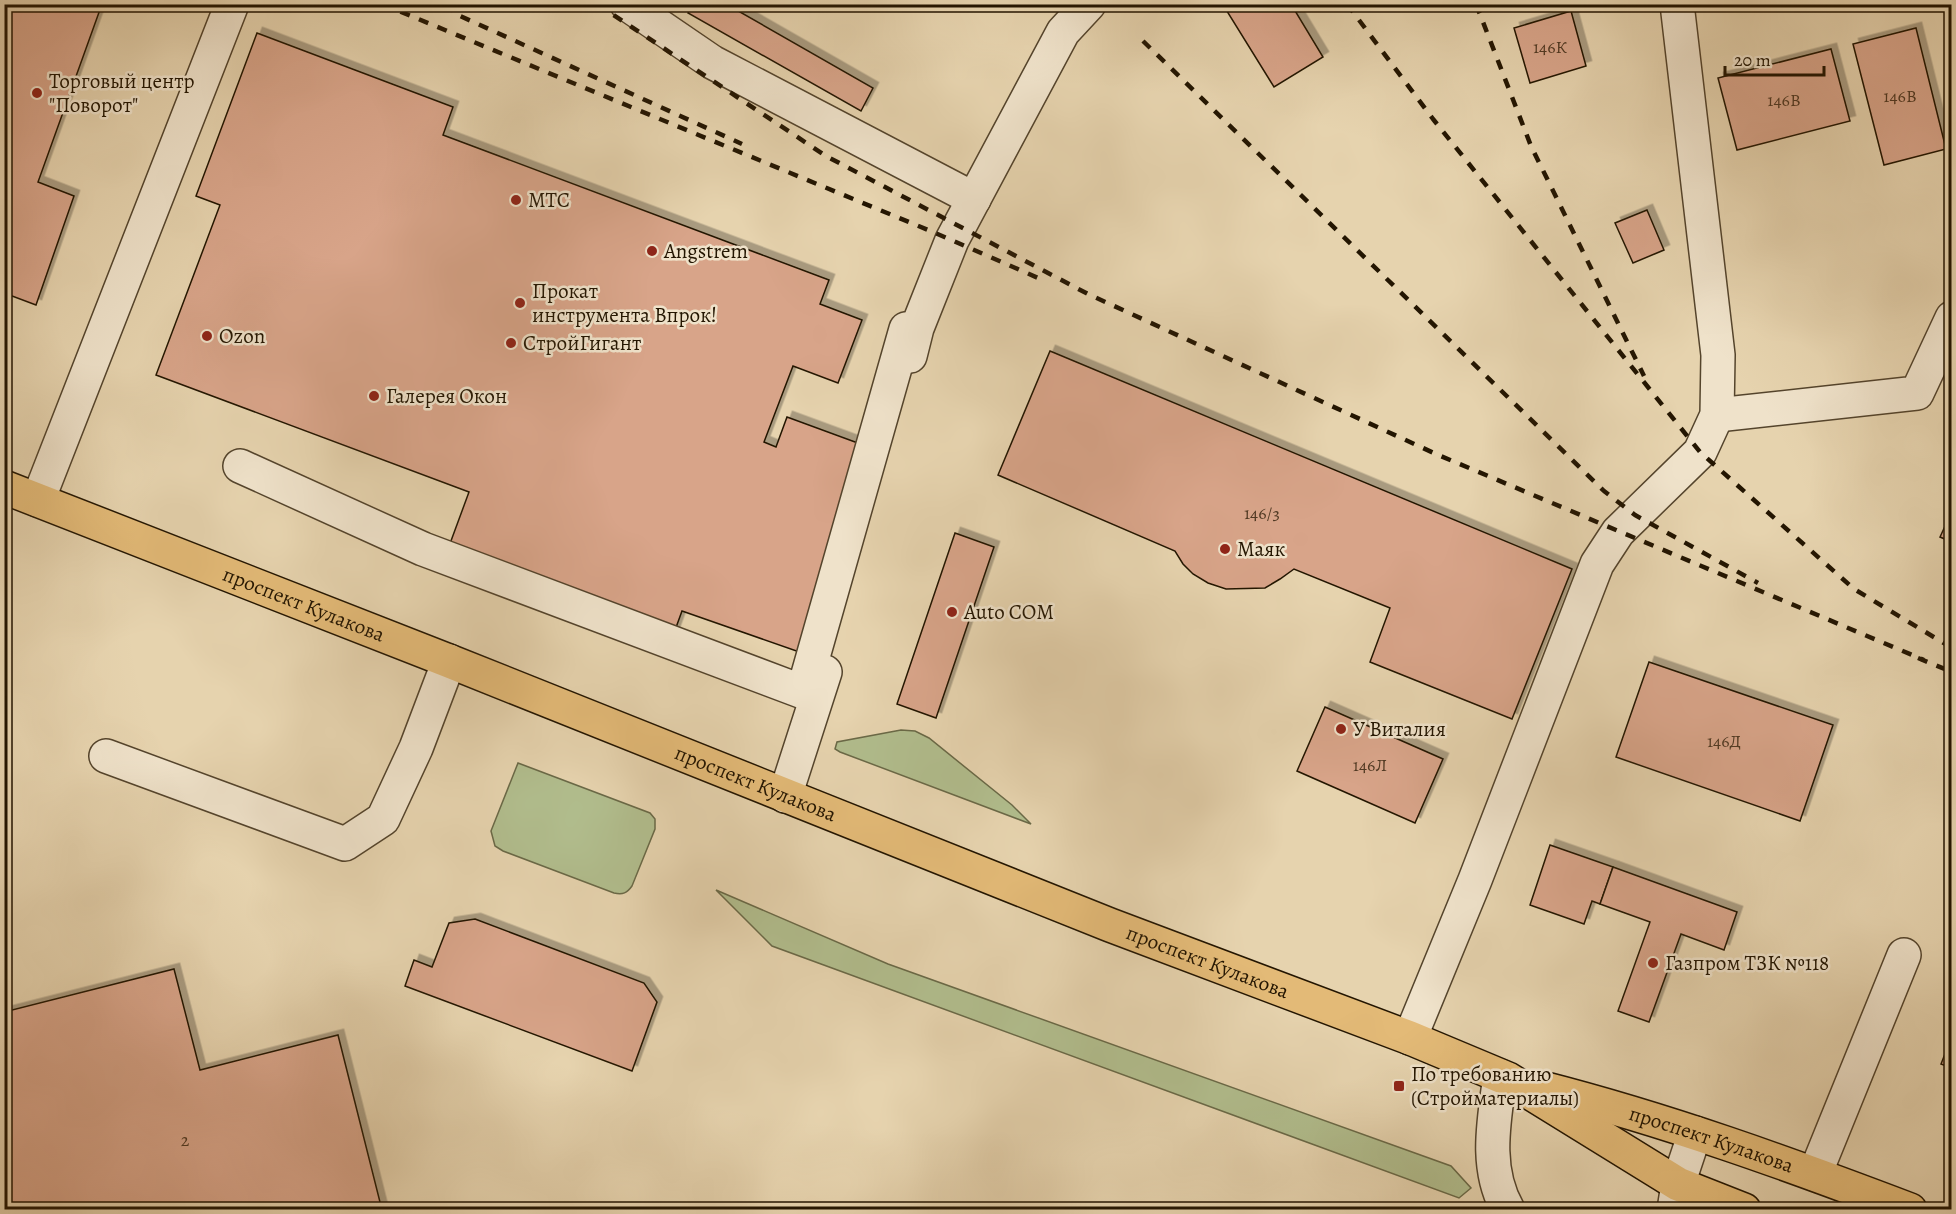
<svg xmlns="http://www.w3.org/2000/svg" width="1956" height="1214" viewBox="0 0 1956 1214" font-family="Alegreya,serif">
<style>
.green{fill:#b1bd8d;stroke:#6a6947;stroke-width:1.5}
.building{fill:#d8a489;stroke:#231501;stroke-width:1.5;filter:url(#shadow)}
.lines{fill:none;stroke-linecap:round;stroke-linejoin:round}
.minor-casing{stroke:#54442c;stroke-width:36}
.major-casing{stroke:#231501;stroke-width:36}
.minor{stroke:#efe2ca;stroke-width:33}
.major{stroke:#e3ba77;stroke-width:33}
.rail{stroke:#231501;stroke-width:4.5;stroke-dasharray:10 10;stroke-linecap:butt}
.poi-dot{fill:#8f2418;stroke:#efe2ca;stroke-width:2}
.labels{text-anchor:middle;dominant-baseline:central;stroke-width:5;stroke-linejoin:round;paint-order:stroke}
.number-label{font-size:18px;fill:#503923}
.poi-label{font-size:21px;fill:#231501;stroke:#efe2ca;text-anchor:start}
.street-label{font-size:21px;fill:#231501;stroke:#efe2ca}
</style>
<defs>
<filter id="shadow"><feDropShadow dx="5.5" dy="-5.5" stdDeviation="0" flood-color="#0004"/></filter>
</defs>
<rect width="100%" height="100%" fill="#e6d3ae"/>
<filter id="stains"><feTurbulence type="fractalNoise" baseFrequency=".00333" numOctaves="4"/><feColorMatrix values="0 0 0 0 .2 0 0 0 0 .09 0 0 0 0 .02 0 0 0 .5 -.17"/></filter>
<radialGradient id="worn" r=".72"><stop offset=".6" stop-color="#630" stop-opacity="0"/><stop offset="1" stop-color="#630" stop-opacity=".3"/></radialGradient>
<g class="green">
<path d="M901,730l14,1 14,7 83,67 19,19 -191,-72 -5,-3 2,-7z"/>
<path d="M518,763l132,50 5,6v10l-23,57c-5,7 -9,9 -18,7l-111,-42 -8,-5 -4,-15z"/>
<path d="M716,890l172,74 563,202 20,22 -12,10 -687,-252z"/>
</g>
<g class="building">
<path d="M4,4h98l-64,178 36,14 -38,109 -32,-12z"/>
<path d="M693,4h33l147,84 -12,23 -173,-98z"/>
<path d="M1231,4h60l32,53 -49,30 -49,-79z"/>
<path d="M1571,11l15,55 -56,17 -16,-55z"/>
<path d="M1916,28l30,121 -62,16 -31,-121z"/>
<path d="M257,33l196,74 -10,28 386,145 -9,24 42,16 -24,63 -45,-17 -29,76 12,5 11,-30 79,29 -58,209 -126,-44 -8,22 -226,-84 21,-57 -313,-117 64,-170 -24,-9z"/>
<path d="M1831,49l19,72 -113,29 -19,-72z"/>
<path d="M1647,210l17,40 -31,13 -18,-40z"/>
<path d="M1050,351l522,218 -60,150 -142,-57 20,-54 -96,-39 -14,10 -15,9 -39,1 -18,-6 -15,-9 -10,-10 -8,-13 -177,-76z"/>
<path d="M1952,511v31l-12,-5z"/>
<path d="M955,533l39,14 -58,171 -39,-14z"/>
<path d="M1649,662l184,63 -33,96 -184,-64z"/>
<path d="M1325,707l118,52 -28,64 -118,-52z"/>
<path d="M1550,845l63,22 -13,37 -8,-3 -8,23 -54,-19z"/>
<path d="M1613,867l124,45 -13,38 -43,-16 -32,88 -31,-11 32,-89 -50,-18z"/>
<path d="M475,919l169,64 13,19 -25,69 -227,-85 9,-26 18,7 17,-44z"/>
<path d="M174,969l26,101 138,-35 44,175h-378v-198z"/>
<path d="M1952,1036v32l-11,-4z"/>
</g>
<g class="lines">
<g class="minor-casing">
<g id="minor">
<path d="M627,4l85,58 262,137"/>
<path d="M910,356l7,-28 35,-88 111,-208 26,-28"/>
<path d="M1717,415l200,-22 35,-75"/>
<path d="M240,466l183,83 380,143 103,-363"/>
<path d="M38,500l194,-496"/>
<path d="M106,756l239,88 38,-25 33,-71 33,-87"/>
<path d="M785,796l40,-124"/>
<path d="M1410,1038l65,-158 122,-316 21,-32 82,-80 17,-37 1,-60 -41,-351"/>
<path d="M1500,1076c-6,45 -16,92 8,134"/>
<path d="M1815,1174l89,-219"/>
<path d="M1674,1210l4,-26 17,-51"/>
</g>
</g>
<g class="major-casing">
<g id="major">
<path id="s1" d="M4,487l445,174 661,264 300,113 98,41 170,105 66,26"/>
<path id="s2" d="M1542,1088c125,32 247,76 368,122"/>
</g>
</g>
<use href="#minor" class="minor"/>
<use href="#major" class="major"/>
<g class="rail">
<path d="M382,4l551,228 112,49"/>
<path d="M445,4l13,11 284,129"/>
<path d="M597,4l229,152 262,138 348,160 488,206"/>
<path d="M1347,4l86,115 267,333 154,137 98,59"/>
<path d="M1476,4l55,142 113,230"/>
<path d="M1143,41l461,450 31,24 123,68"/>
<path d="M1918,658l34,14"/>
</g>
</g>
<g class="poi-dot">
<circle cx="37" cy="93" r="6"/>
<circle cx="516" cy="200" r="6"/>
<circle cx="652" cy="251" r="6"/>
<circle cx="520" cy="303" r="6"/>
<circle cx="207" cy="336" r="6"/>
<circle cx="511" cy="343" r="6"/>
<circle cx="374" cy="396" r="6"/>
<circle cx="1225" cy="549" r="6"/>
<circle cx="952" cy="612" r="6"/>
<circle cx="1341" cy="729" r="6"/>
<circle cx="1653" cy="963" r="6"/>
<rect x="1393" y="1080" width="12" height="12" rx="3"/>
</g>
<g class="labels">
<g class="number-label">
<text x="1550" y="47">146К</text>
<text x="1900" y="96">146В</text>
<text x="1784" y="100">146В</text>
<text x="1262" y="513">146/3</text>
<text x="1724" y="741">146Д</text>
<text x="1370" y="765">146Л</text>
<text x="185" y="1140">2</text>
</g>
<g class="poi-label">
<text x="49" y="81">Торговый центр<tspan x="49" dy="24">"Поворот"</tspan></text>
<text x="528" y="200">МТС</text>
<text x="664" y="251">Angstrem</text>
<text x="532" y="291">Прокат<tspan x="532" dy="24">инструмента Впрок!</tspan></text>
<text x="219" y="336">Ozon</text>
<text x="523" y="343">СтройГигант</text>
<text x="386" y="396">Галерея Окон</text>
<text x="1237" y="549">Маяк</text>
<text x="964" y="612">Auto COM</text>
<text x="1353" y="729">У Виталия</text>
<text x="1665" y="963">Газпром ТЗК №118</text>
<text x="1411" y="1074">По требованию<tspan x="1411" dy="24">(Стройматериалы)</tspan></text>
</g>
<g class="street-label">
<text stroke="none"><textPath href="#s1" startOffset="322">проспект Кулакова</textPath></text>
<text stroke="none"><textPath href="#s1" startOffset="808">проспект Кулакова</textPath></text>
<text stroke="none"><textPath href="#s1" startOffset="1294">проспект Кулакова</textPath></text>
<text stroke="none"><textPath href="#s2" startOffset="177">проспект Кулакова</textPath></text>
</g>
</g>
<rect width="1956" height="1214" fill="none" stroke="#e6d3ae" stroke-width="24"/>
<rect x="6" y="6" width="1944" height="1202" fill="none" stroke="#231501" stroke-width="3"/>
<rect x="12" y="12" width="1932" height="1190" fill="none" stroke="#231501" stroke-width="1.5"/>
<path d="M1725 66v9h99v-9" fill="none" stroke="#231501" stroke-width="3"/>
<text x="1734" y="66" font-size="18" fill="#231501" stroke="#efe2ca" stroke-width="4.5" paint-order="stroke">20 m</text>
<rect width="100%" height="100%" filter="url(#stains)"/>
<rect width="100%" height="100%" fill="url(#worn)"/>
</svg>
